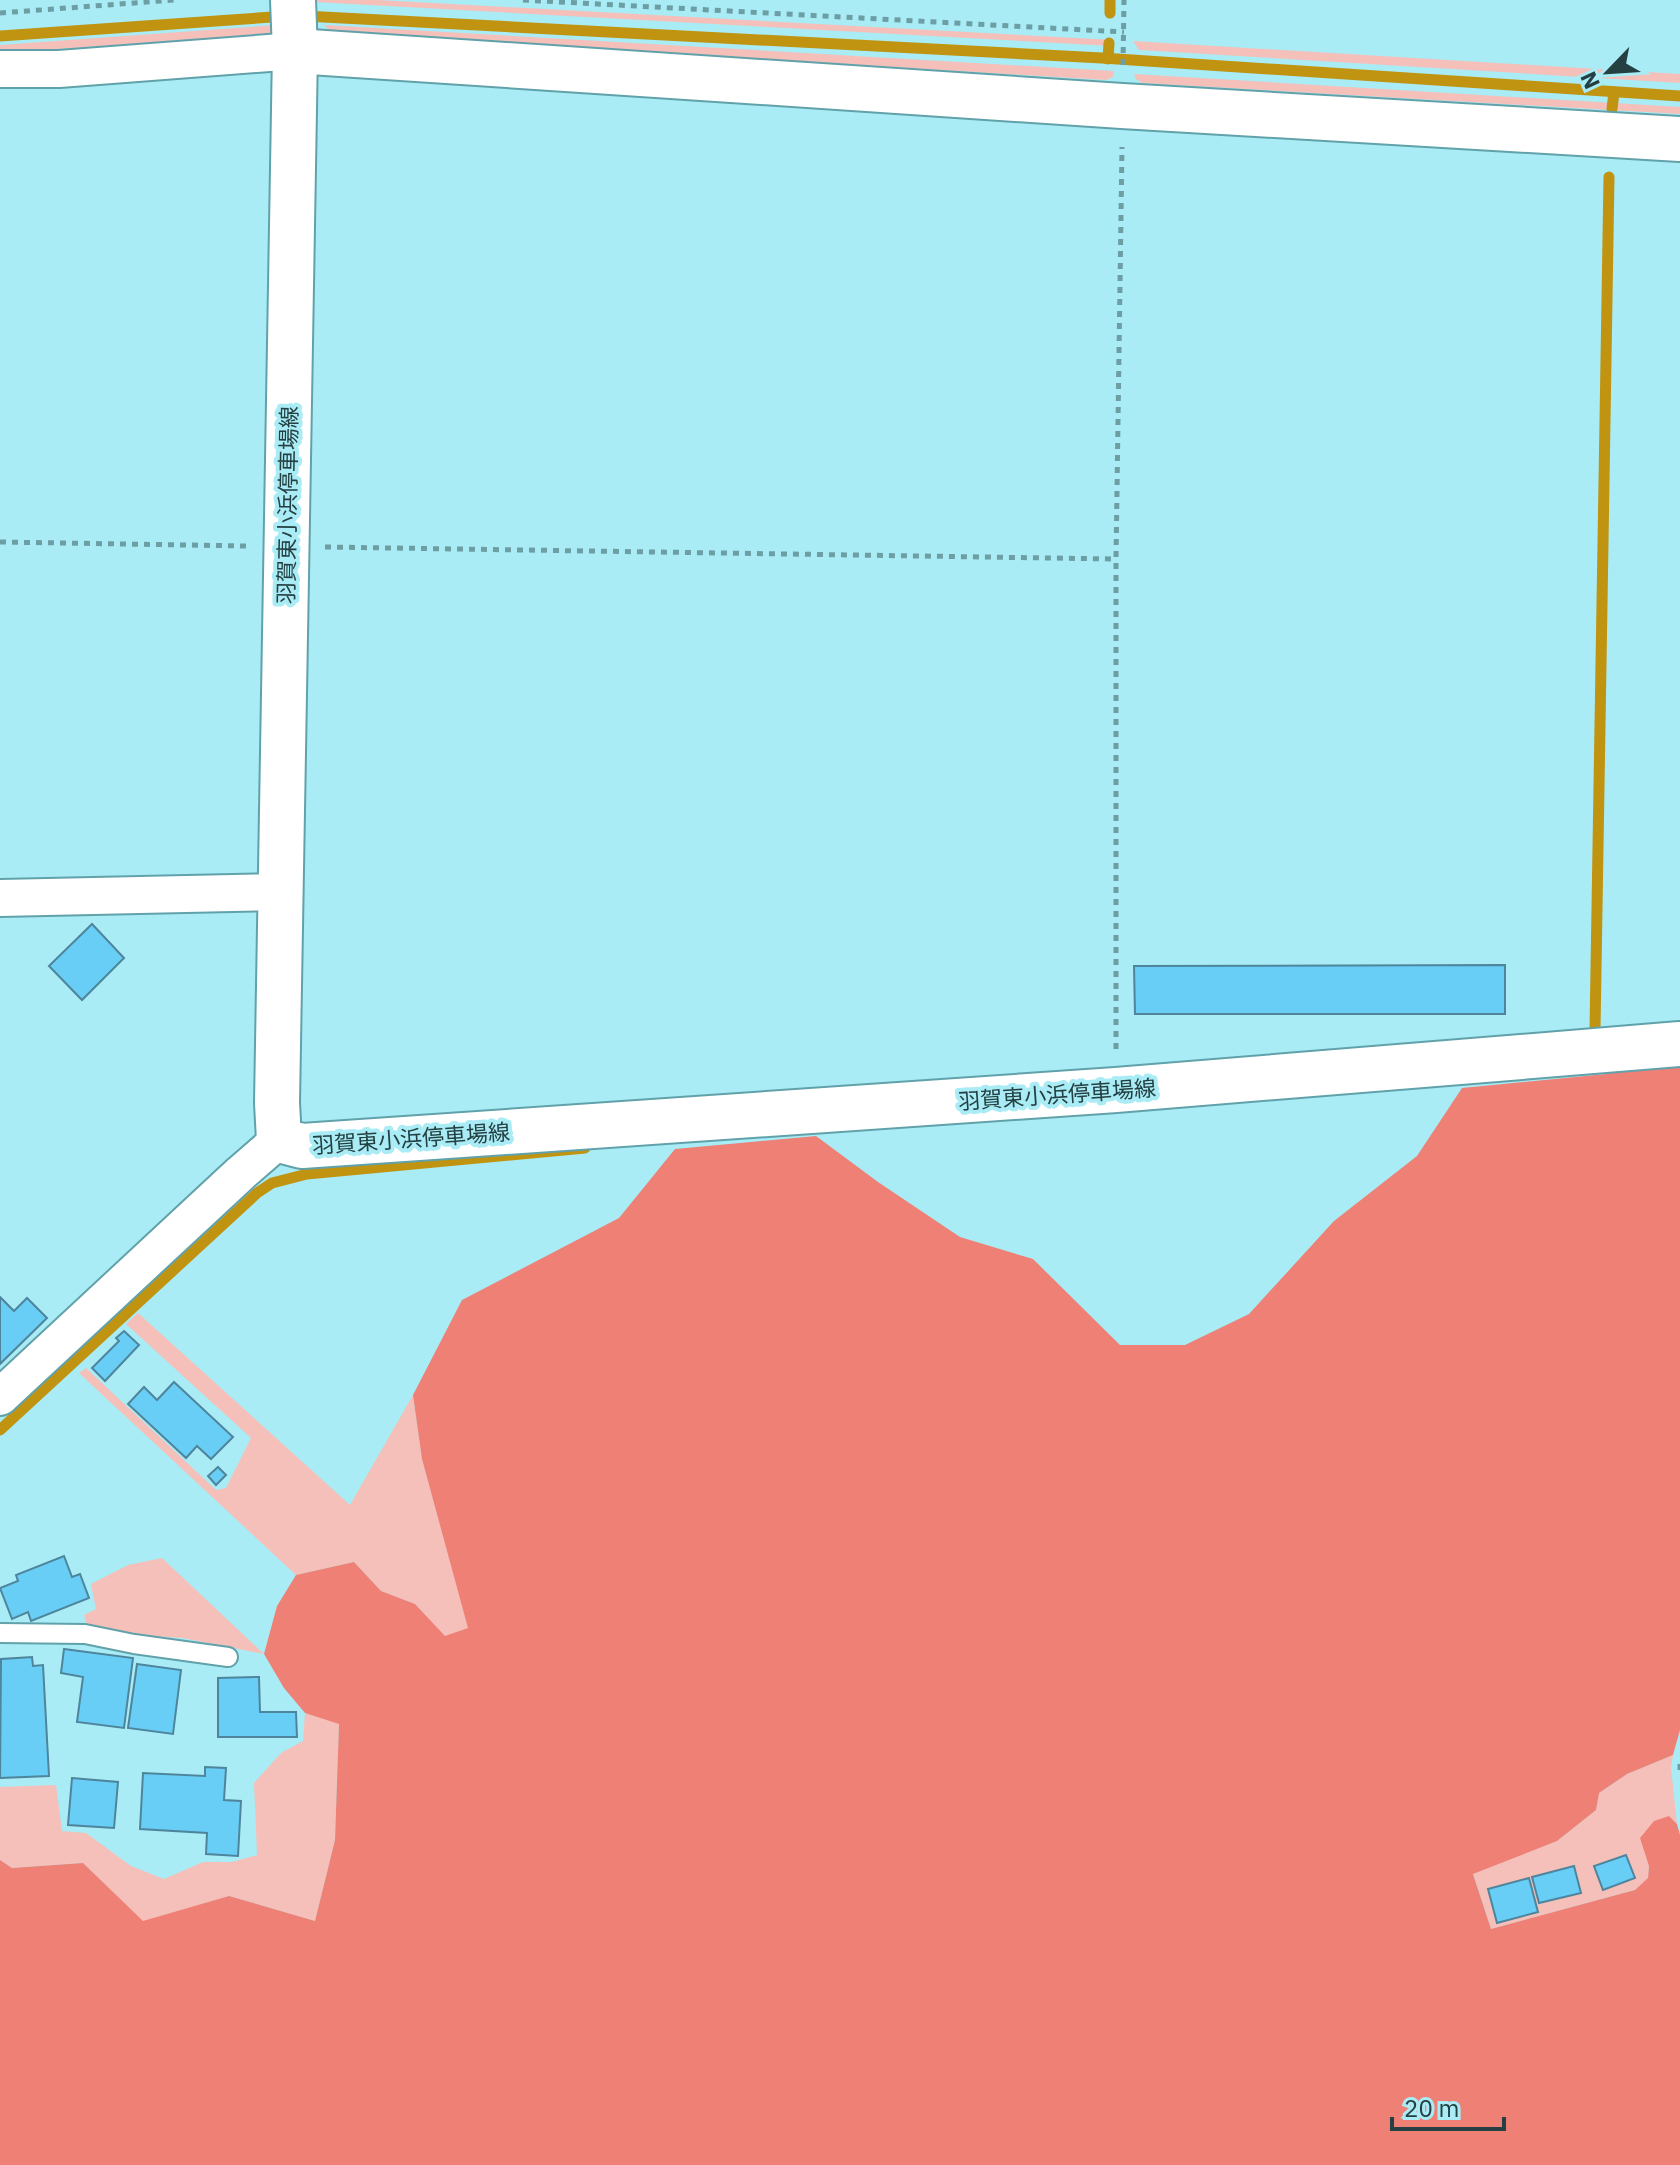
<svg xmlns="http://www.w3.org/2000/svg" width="1680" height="2165" viewBox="0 0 1680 2165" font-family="'IBM Plex Sans','Noto Sans JP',sans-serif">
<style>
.green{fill:#f5c0b9}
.forest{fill:#ee8076}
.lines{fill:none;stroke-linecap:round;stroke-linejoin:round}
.stream{stroke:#c09311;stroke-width:11}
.building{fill:#68cef5;stroke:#4e859c;stroke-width:2}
.lane-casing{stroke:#61a2aa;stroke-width:22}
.street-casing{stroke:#61a2aa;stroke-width:40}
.secondary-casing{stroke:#61a2aa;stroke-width:48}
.path{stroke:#6d9ea4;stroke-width:5;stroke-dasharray:6 6;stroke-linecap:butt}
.lane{stroke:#fff;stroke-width:18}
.street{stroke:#fff;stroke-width:36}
.secondary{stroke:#fff;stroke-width:44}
.labels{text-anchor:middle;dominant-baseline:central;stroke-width:8;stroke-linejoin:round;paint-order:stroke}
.street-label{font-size:22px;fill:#244043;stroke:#a9ecf5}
</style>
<rect width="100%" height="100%" fill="#a9ecf5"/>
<g class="green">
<path d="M314,0h64l735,40 -1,6 -797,-44z"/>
<path d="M275,25l-2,9 -273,19v-8z"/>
<path d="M324,25l790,46 -1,6 -7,3 -774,-47z"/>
<path d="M1133,41l547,33v9l-541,-33z"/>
<path d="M1134,74l546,33v7l-538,-31 -6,-4z"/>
<path d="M138,1313l212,192 63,-110 9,64 47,169 -24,9 -30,-33 -34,-13 -27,-29 -58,13 -217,-202 7,-5 130,122 10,-2 25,-50 -125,-114z"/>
<path d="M162,1558l102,96 -82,-16 -47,-3 -48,-9 -3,-11 12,-6 -5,-25 37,-19z"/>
<path d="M305,1713l34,10 -4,117 -20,81 -86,-25 -86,26 -60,-59 -71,5 -12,-8v-73l56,-2 6,46 24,2 45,33 33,13 39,-17h29l25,-7 -3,-72 27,-30 22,-12z"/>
<path d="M1673,1755l-2,13 6,56 -8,-8 -20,50 -1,13 -13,11 -144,39 -18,-56 84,-32 39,-31 2,-16 29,-20z"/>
</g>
<path class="forest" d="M1680,1056v674l-7,25 -46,19 -28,19 -3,17 -39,31 -84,33 18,55 144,-39 13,-12 1,-12 -9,-28 14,-17 15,-5 8,8 3,11v330h-1680v-305l12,8 71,-5 60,58 86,-25 86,25 20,-81 4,-116 -34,-11 -21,-25 -20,-34 13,-48 19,-31 58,-13 27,29 34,13 30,32 23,-8 -46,-169 -9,-64 49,-95 157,-82 56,-69 141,-13 62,46 82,55 73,22 87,86h65l64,-31 85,-93 83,-65 45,-68 144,-14v-13z"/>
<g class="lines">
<g class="stream">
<path d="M1110,13v-13"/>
<path d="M304,16l798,42 578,38"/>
<path d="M0,36l287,-20"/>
<path d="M1108,59l1,-16"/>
<path d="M1612,109l2,-17"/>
<path d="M1595,1030l14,-853"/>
<path d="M0,1430l257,-237 15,-10 35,-9 278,-26"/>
</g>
</g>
<g class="building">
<path d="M92,924l32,34 -42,42 -33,-34z"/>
<path d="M1505,965v49h-370l-1,-48z"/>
<path d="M0,1297l14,14 13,-13 20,20 -47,46z"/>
<path d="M124,1331l15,14 -34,36 -13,-13 27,-27 -3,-3z"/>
<path d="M174,1382l59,55 -22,22 -14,-13 -11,12 -58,-54 16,-17 13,13z"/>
<path d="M218,1467l8,8 -10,10 -8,-9z"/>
<path d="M64,1556l8,21 8,-3 9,24 -58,23 -3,-9 -16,7 -12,-31 18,-7 -2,-6z"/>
<path d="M64,1649l69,9 -9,70 -47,-6 6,-45 -22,-4z"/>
<path d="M32,1657l1,9 10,-1 6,111 -49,2 1,-119z"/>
<path d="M137,1664l44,6 -8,64 -45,-6z"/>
<path d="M259,1677l1,35h36l1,25h-79v-59z"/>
<path d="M205,1767l21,1 -2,32 17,1 -3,55 -32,-2 1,-21 -67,-4 3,-56 62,3z"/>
<path d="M72,1778l46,4 -4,46 -46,-3z"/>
<path d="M1626,1855l9,23 -32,12 -9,-24z"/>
<path d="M1574,1866l7,27 -42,10 -7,-26z"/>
<path d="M1529,1878l9,34 -41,11 -9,-34z"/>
</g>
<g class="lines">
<g class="lane-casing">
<path id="lane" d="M0,1633l85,1 49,10 94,13"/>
</g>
<g class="street-casing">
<g id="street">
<path d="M0,69h59l236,-18"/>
<path d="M0,898l280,-6"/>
<path d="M0,1397l241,-224 38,-33"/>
</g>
</g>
<g class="secondary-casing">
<g id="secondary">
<path d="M293,0l2,51 -18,1052 2,37 23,6 814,-56 564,-46"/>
<path d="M295,51l827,55 558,33"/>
</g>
</g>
<g class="path">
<path d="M523,0l601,32"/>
<path d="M0,13l174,-13"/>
<path d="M1123,65l1,-65"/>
<path d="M0,542l247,4"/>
<path d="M325,547l791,12"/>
<path d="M1116,1049v-490l6,-412"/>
<path d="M1680,1764v12"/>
</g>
<use href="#lane" class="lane"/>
<use href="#street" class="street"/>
<use href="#secondary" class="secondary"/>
</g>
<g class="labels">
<g class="street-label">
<text transform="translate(287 505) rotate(-89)">羽賀東小浜停車場線</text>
<text transform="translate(1057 1094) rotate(-4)">羽賀東小浜停車場線</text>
<text transform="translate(411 1138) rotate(-4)">羽賀東小浜停車場線</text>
</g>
</g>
<g transform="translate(1608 72) rotate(245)" stroke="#a9ecf5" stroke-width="6" paint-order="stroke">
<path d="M0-6L14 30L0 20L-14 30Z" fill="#244043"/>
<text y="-12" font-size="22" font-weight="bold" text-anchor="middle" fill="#244043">N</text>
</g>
<path d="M1392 2117v12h112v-12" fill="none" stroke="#244043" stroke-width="4"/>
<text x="1404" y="2117" font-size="24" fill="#244043" stroke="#a9ecf5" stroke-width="6" paint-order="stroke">20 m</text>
</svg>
